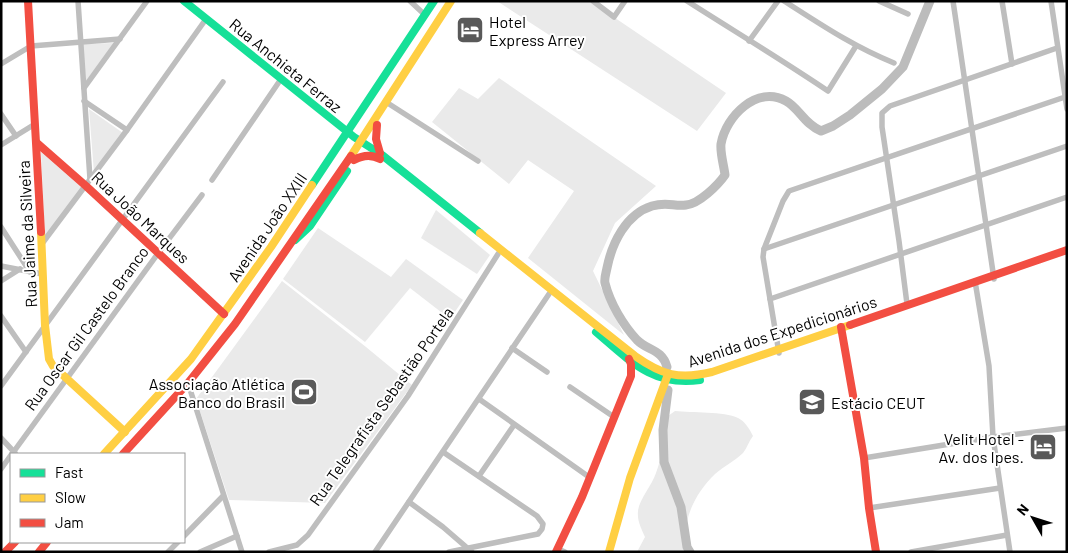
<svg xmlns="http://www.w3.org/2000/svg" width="1068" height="553" viewBox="0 0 1068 553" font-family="Barlow,sans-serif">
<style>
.green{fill:#eaeaea}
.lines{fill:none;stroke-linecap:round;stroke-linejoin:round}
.river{stroke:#bcbcbc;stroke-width:9}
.street{stroke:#bebebe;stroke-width:5.5}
.fast{stroke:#16e098;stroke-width:8}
.slow{stroke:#ffcf43;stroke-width:8}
.jam{stroke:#f24e42;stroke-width:8}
.labels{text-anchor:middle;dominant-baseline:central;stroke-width:4;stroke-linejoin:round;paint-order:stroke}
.poi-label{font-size:16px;fill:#000;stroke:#fff;text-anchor:start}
.street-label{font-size:16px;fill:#000;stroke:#fff}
</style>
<rect width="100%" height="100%" fill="#fff"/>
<g class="green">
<path d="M497,1h93l136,92 -29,38z"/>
<path d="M114,43l-28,38 -4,-37z"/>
<path d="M499,78l157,108 -41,37 -22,48 31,64 -96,-77 46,-67 -46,-31 -19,24 -77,-62 27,-34 19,11z"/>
<path d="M89,109l34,24 -29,40z"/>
<path d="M41,152l41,36 -37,49z"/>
<path d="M436,210l54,45 -13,19 -56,-36z"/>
<path d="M318,228l73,49 15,-18 57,41 -13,19 -40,-31 -45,54 -82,-63z"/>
<path d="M282,281l84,66 46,38 -87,118 -96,-3 -33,-101z"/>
<path d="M675,411c17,2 49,0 63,7 7,3 12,12 15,18 -4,5 -6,12 -10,17 -8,8 -19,13 -28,21 -20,19 -36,50 -27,78h-51l8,-15c-4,-9 -8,-16 -7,-26 1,-11 14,-26 18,-38 7,-19 9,-38 12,-57z"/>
</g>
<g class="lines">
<g class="river">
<path d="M667,367c-5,-18 -19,-16 -30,-27 -14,-15 -27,-37 -32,-57 -1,-4 1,-10 2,-15 5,-25 19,-54 45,-62 16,-5 22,1 34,-1 13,-1 32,-20 39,-30 -1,-9 -5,-22 -4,-31 5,-28 36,-59 65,-43 13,7 18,23 35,30l12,-5 17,-11 32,-26 21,-22 27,-66"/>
<path d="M668,390l-5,40 1,32 17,45 6,40 3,5"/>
</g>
<g class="street">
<path d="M78,1l12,178"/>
<path d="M410,1l15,14"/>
<path d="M593,1l21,16 11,-16"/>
<path d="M687,1c47,30 95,59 141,90l28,-45"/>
<path d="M784,1c36,23 70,46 110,62"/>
<path d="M879,1l29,13"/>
<path d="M953,1l41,278"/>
<path d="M1002,1l10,63"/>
<path d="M1051,1l16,108"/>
<path d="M749,41l29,-40"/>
<path d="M1,64l30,-18 89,-7"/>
<path d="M84,88l63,-87"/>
<path d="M84,101l43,29"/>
<path d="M386,102l92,59"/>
<path d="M1,114l15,22"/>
<path d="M1,145l34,-21"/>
<path d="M212,180l69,-101"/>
<path d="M1,227l29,45"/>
<path d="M41,245l86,-115 79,-111"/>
<path d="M764,249l303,-103"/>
<path d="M1,266l41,8"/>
<path d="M1,281l19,-12"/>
<path d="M975,281l14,85 4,71 17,115"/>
<path d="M770,299l297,-102"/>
<path d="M907,304l-8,-63 -17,-114v-14l8,-7 167,-58"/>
<path d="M1,316l25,36"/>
<path d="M512,348l35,24"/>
<path d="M779,353l-16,-96 1,-8 19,-48 6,-10 276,-94"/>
<path d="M188,383l54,169"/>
<path d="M1,386l222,-304"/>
<path d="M570,387l44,30"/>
<path d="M479,399l110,78"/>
<path d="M1,438l14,15"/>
<path d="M443,452l94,64 6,8 -1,5 -4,5 -89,18"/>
<path d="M12,454l147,-202 43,-57"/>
<path d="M864,458l129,-21 74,-9"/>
<path d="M1,469l10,-14"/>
<path d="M479,476l35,-51"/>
<path d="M409,502l34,25 29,25"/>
<path d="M869,508l131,-20"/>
<path d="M184,536l39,-40"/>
<path d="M558,549l7,3"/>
<path d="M168,552l10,-10"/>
<path d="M200,552l37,-16"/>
<path d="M269,552l28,-7 11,-10 100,-139 90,-142"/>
<path d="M375,552l174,-258"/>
<path d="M911,552l96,-17"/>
</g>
<g class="fast">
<path d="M184,1l170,136 28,18 98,78"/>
<path d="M312,185l122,-184"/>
<path d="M295,240l15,-14 37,-55"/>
<path d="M596,332c33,28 57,55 104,48"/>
</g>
<g class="slow">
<path d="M351,156l100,-155"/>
<path d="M41,232l4,93 4,34 4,7 72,66"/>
<path d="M480,233l155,123c27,19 44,24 77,16l138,-47"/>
<path d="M104,454l87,-95 80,-112 41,-62"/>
<path d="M609,552l21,-74 37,-101"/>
</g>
<g class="jam">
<path d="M28,1l13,231"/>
<path d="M377,125l-1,14 4,14"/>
<path d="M37,143l49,43 138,128"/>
<path d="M354,160c9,-5 17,-6 26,-1"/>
<path d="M850,325l217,-75"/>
<path d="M841,327l23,131 5,50 7,44"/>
<path d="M123,454l65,-71 47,-59 116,-168"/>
<path d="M5,552l10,-10"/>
<path d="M39,552l8,-10"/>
<path d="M556,552l26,-55 49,-121v-12l-2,-5"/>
</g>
</g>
<defs>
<g id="hotel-square" transform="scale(1.4375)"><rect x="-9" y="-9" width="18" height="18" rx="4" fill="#595959" stroke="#fff"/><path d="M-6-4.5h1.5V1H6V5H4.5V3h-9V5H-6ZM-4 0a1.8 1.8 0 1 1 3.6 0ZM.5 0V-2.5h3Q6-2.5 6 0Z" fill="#fff"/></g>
<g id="stadium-square" transform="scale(1.4375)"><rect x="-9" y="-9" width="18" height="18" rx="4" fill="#595959" stroke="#fff"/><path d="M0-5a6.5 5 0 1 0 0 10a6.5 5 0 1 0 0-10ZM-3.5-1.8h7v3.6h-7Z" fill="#fff"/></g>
<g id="university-square" transform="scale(1.4375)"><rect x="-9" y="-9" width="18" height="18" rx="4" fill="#595959" stroke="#fff"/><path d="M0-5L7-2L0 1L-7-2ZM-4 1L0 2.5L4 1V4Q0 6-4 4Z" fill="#fff"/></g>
</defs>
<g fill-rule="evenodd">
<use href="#hotel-square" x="470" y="30"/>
<use href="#stadium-square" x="304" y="392"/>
<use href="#university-square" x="812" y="402"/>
<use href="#hotel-square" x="1043" y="447"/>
</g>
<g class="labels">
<g class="poi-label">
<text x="489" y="21">Hotel<tspan x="489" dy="18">Express Arrey</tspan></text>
<text x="285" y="383" text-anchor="end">Associação Atlética<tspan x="285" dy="18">Banco do Brasil</tspan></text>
<text x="831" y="402">Estácio CEUT</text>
<text x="1024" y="438" text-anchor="end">Velit Hotel -<tspan x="1024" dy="18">Av. dos Ipes.</tspan></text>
</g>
<g class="street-label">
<text transform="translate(286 65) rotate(39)">Rua Anchieta Ferraz</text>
<text transform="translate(141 217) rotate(43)">Rua João Marques</text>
<text transform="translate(267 227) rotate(-56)">Avenida João XXIII</text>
<text transform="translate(27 234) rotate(-93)">Rua Jaime da Silveira</text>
<text transform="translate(86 328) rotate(-54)">Rua Oscar Gil Castelo Branco</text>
<text transform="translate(782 331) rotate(-18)">Avenida dos Expedicionários</text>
<text transform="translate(381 406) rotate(-55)">Rua Telegrafista Sebastião Portela</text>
</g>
</g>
<rect width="1068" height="553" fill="none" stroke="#000000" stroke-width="5"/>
<rect x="10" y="453" width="175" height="90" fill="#ffffff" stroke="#999999"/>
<rect x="20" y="469" width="25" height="8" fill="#16e098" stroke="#999999"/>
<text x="55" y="478" font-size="15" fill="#000000">Fast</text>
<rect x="20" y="494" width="25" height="8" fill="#ffcf43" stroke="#999999"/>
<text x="55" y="503" font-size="15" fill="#000000">Slow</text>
<rect x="20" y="519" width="25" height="8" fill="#f24e42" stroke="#999999"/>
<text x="55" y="528" font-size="15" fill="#000000">Jam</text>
<g transform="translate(1033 518) rotate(309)" stroke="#ffffff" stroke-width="4" paint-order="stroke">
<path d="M0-4L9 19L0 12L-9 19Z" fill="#000000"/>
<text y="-8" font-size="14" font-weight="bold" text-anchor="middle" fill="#000000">N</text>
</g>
</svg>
